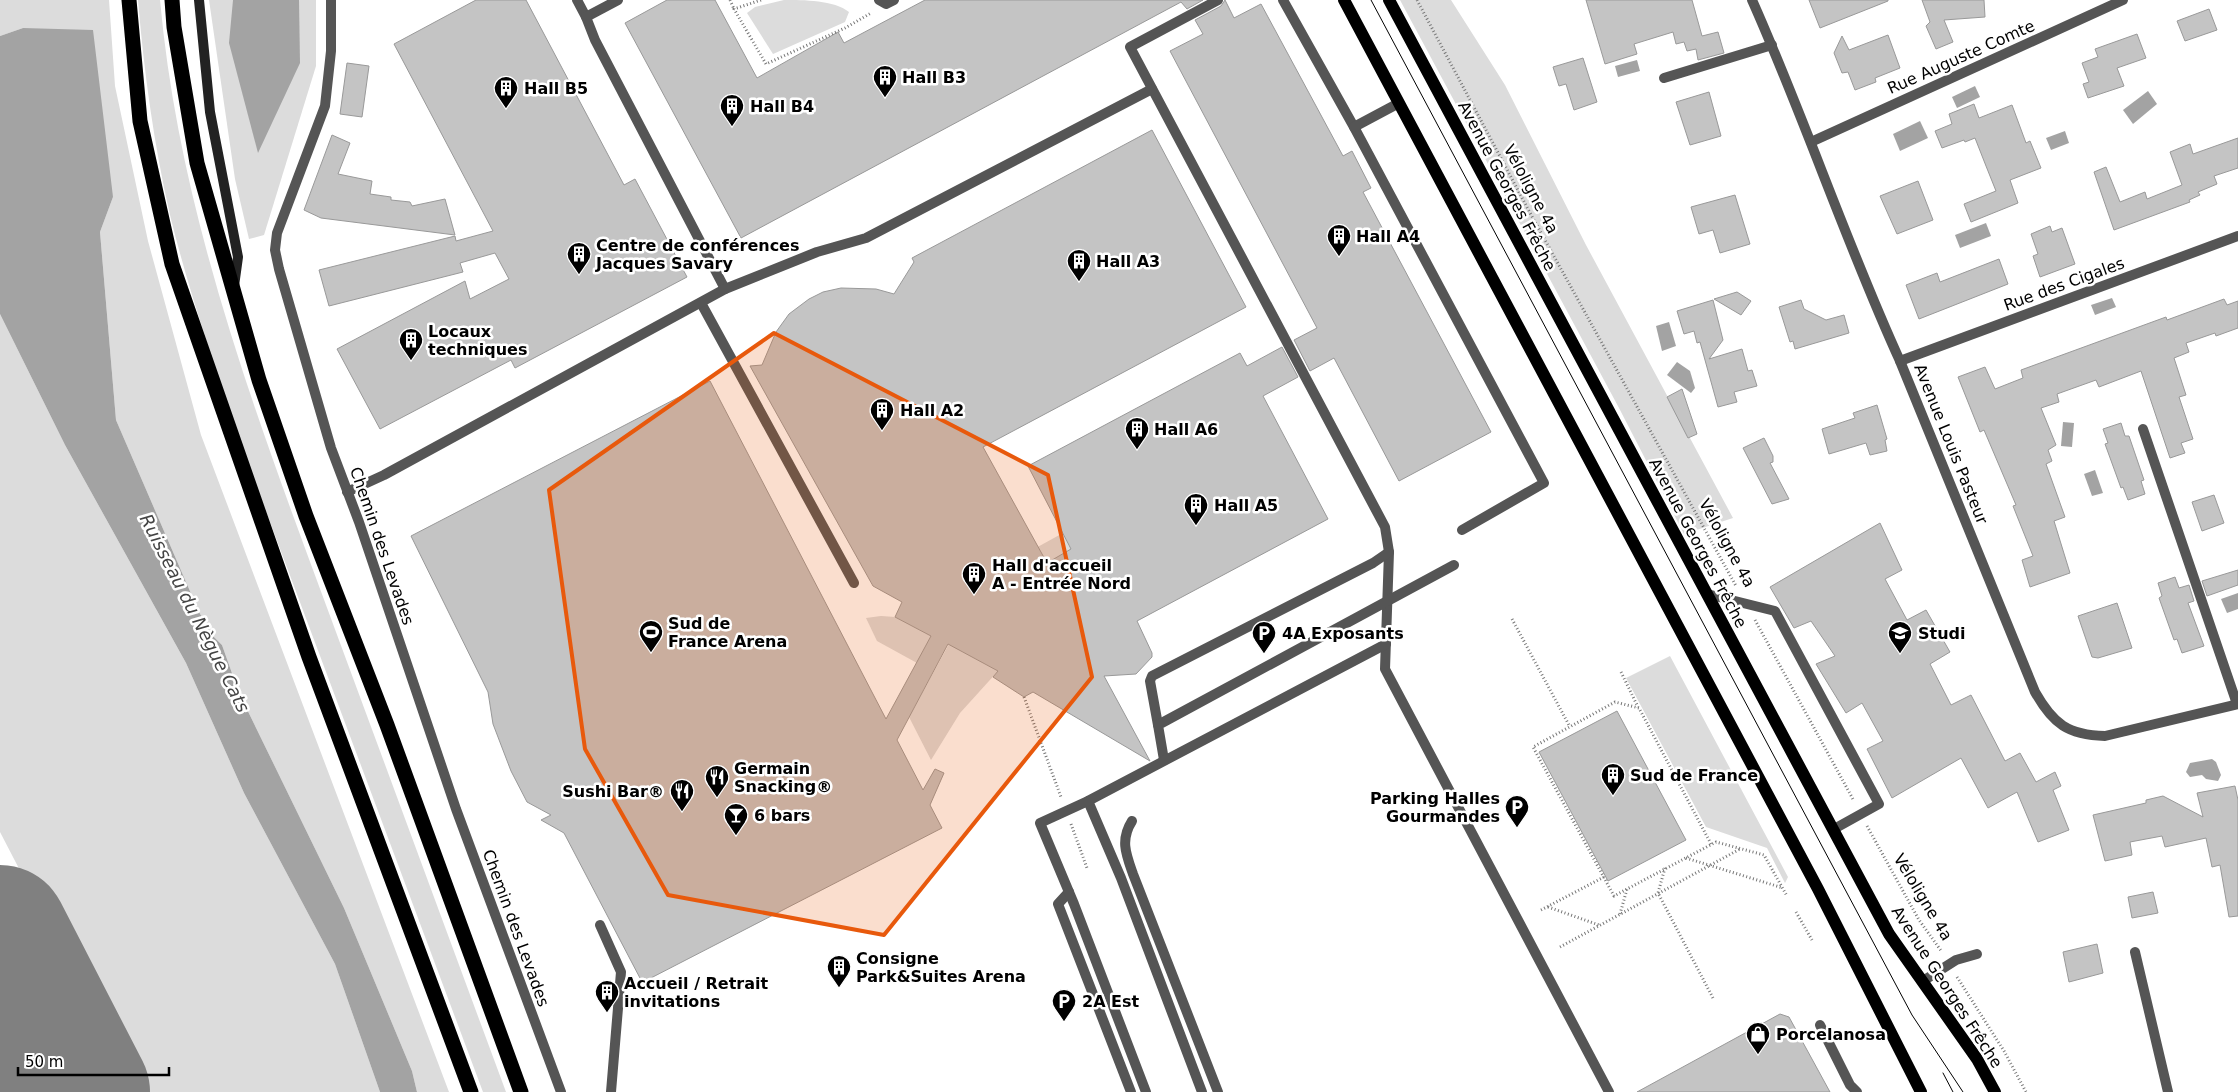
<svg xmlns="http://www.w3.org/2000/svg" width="2238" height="1092" viewBox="0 0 2238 1092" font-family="'DejaVu Sans',sans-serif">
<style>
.green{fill:#dcdcdc}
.water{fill:#a3a3a3}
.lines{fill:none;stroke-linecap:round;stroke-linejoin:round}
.taxiway{stroke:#808080;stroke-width:55}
.runway{stroke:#808080;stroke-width:136}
.building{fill:#c4c4c4;stroke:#999}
.path{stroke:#777;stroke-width:3;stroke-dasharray:1 2.5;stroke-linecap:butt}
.lane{stroke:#555;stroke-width:10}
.street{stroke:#555;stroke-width:10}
.secondary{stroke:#222;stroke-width:10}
.primary{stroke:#000;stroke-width:12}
.highway{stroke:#000;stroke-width:15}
.tram{stroke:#000;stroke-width:1}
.marked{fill:#e8590c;fill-opacity:0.2;stroke:#e8590c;stroke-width:4;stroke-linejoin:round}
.labels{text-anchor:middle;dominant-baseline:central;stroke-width:5;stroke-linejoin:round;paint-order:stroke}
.street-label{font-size:16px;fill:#000;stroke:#fff}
.poi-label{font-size:16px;font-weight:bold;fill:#000;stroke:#fff;text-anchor:start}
.water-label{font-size:18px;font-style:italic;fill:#444;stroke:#fff}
</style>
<rect width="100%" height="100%" fill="#fff"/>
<g class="green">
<path d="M0,0h109l6,86 33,155 53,194 248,657h-32l-5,-21 -68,-163 -105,-215 -17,-48 -9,-9 -14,-24 -83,-192 -16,-188 13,-35 -90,-169 -23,8z"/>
<path d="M138,0h22c19,210 93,408 166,605 60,162 120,325 180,487h-23l-250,-669c-22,-69 -46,-138 -63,-208 -16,-70 -26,-143 -32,-215z"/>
<path d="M209,0h107v66l-52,169 -15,4 -14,-60z"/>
<path d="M784,0c20,0 50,0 65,12l-4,10 -72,32 -26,-41 8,-6z"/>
<path d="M1400,0h51l54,85 81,160 147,273 -49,16 -65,-126z"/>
<path d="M0,314l65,131 121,218 58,130 91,171 45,128h-245l-135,-260z"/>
<path d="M1063,533l15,25 -30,18 -14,-27z"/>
<path d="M881,616l14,1 36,19 -14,27 -40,-22 -11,-23z"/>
<path d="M949,644l49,27 -38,42 -29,47 -22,-43z"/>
<path d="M1670,656l118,221 -3,6 -18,-35 -61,-21 -80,-149z"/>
</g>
<g class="water">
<path d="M233,0h66l1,63 -42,90 -29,-110z"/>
<path d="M23,28l70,2 20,167 -13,35 16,188 83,192 14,24 9,9 17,48 105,215 68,163 5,21h-37l-45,-128 -91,-171 -58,-130 -121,-218 -65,-131v-278z"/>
<path d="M1637,60l3,11 -22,6 -3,-11z"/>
<path d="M1975,86l5,11 -23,11 -5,-11z"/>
<path d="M2148,91l9,13 -24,20 -10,-14z"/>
<path d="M1920,121l8,17 -28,13 -7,-17z"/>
<path d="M2065,131l4,12 -18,7 -5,-12z"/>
<path d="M1986,223l5,13 -31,12 -5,-13z"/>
<path d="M2112,298l4,9 -21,8 -4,-10z"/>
<path d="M1669,322l7,24 -14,5 -6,-25z"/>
<path d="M1677,362l13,9 5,17 -4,5 -24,-18z"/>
<path d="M2063,422l11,1 -2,24 -11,-1z"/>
<path d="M2095,470l8,23 -11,3 -8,-22z"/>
<path d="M2238,593v16l-11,4 -6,-14z"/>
<path d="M2212,759l4,3 5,13 -3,6 -12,-2 -4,-4 -12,2 -4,-5 4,-9z"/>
</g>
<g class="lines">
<path class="taxiway" d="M0,940l14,64 4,57 -5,31"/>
<path class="runway" d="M0,933l82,159"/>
</g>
<g class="building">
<path d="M476,0h50l98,185 11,-6 52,98 -172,91 -4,-8 -131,69 -43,-80 128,-68 5,18 39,-20 -14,-26 -35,10 3,9 -134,34 -10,-36 136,-34 1,5 37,-10 -99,-187z"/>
<path d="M667,0h48l42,78 81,-46 6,11 81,-43h278l-16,9 -6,-7 -440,236 -116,-215z"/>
<path d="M1225,0l9,18 27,-14 82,152 9,-5 19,37 -8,4 128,240 -92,49 -65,-123 -24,13 -16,-31 23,-12 -147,-277 33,-17 -8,-14 26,-14z"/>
<path d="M1586,0h106l10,36 16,-4 6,21 -26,7 -2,-11 -9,2 -3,-9 -8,2 -3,-12 -39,12 3,10 -32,10z"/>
<path d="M1809,0h79v1l-68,27z"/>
<path d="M1922,0h62l1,17 -41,3 9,22 -17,7 -10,-23 4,-4z"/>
<path d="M2209,9l8,21 -32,11 -8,-20z"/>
<path d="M2137,34l9,24 -29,10 7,18 -36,12 -5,-14 6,-2 -7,-19 16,-6 -3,-8z"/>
<path d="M1888,35l12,33 -25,10 1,4 -21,8 -7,-18 -6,1 -8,-20 8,-17 7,14z"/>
<path d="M1583,58l14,44 -23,8 -8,-26 -7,2 -6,-19z"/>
<path d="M347,63l22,3 -7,51 -22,-3z"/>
<path d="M1709,92l12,44 -31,9 -14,-43z"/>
<path d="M1974,104l5,14 33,-13 14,38 4,-2 11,27 -31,12 8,23 -47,19 -7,-18 32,-13 -10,-25 -11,-28 -10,4 -1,-2 -22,8 -7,-17 17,-7 -3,-10z"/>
<path d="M1152,130l94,177 -263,140 64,116 24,-14 -43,-83 212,-113 7,13 35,-19 16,30 -35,19 65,123 -191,102 15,32v4l-16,17 -32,2 46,85 -117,-69 -9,5 -31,-20 5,-6 -50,-27 -51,96 26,50 12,-21 9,4 -14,32 12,23 -295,152h-6l-77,-147 -23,-13 10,-5 -24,-13 -16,-31 -18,-47 -5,-32 -77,-156 299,-155 176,338 45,-83 -36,-19 7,-15 -29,-16 -123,-220 12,-1 14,-33 13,-18 20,-15 14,-7 18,-4 35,1 18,5 20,-32 -2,-4z"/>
<path d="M332,135l18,8 -12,31 34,7 -2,13 21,3v3l19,2 2,4 33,-7 10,36 -134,-17 -17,-8z"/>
<path d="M2238,138v30l-24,8 3,8 -19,8 2,3 -11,5 1,2 -76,28 -20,-58 12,-5 14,35 25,-10 2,7 35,-14 -12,-33 20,-8 3,10z"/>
<path d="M1918,181l15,39 -36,14 -17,-38z"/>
<path d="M1735,195l15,49 -30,9 -7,-23 -14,4 -8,-27z"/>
<path d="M2050,226l2,6 10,-4 13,36 -35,13 -7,-21 5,-2 -7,-20z"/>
<path d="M1999,259l9,25 -89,35 -13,-34 31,-12 3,9z"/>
<path d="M1737,292l14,9 -10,14 -27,-16z"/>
<path d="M2224,299l3,6 11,-4v27l-22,8 -1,-3 -29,10 3,9 -15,6 12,37 -7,2 14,42 -12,4 4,10 -15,5 -29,-87 -42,16 -3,-7 -39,14 2,8 -18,6 15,37 -8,5 4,11 -6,3 19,53 -11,4 16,52 -40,14 -8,-27 11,-4 -20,-50 3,-1 -32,-75 -4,2 -22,-55 27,-10 10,22 28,-11 -2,-8 145,-53 1,3z"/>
<path d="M1713,300l10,40 -14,19 33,-10 6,22 4,-1 5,16 -23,6 3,10 -19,5 -18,-65 -3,1 -3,-12 -10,3 -7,-23z"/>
<path d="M1801,300l3,9 22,11 18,-5 5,18 -54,16 -2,-8 -3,1 -11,-35z"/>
<path d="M1682,389l15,45 -9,4 -21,-41z"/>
<path d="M1877,405l10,34 -2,1 2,11 -17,4 -4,-12 -37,11 -7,-25 33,-11 -2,-5z"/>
<path d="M2121,423l4,13h4l15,44 -3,1 4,13 -17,6 -5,-13 -2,1 -16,-44 3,-1 -5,-14z"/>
<path d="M1764,438l9,18v6l-3,1 19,36 -17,5 -29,-56z"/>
<path d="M2214,495l10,28 -22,8 -10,-29z"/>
<path d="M1880,523l22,47 -17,9 22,41 19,-10 24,42 -20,12 21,41 20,-10 34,66 15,-8 16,29 19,-10 6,14 -8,4 16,40 -31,12 -21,-50 -29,16 -27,-50 -69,40 -25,-49 16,-8 -21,-38 -16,10 -30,-49 19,-8 -24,-35 -17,7 -24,-41z"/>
<path d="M2238,570v15l-31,11 -5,-15z"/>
<path d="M2175,577l4,11 10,-3 5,16 -6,2 16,43 -22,7 -5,-14 -3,1 -15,-42 3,-2 -4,-13z"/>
<path d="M2117,603l15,45 -34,10 -6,-1 -14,-41z"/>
<path d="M1617,711l69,129 -78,41 -69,-129z"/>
<path d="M2235,786l3,14v116l-9,1 -9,-52 -8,2 -6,-29 -41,9 -3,-11 -32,6 2,13 -27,6 -12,-46 53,-12v-3l17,-4 40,21 -6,-24z"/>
<path d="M2153,892l5,21 -26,5 -4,-21z"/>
<path d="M2097,944l6,29 -34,9 -6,-30z"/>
<path d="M1780,1014l9,3 41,75h-193z"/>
</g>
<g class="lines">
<g class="path">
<path d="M730,0l4,9"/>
<path d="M761,0l-27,9 32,55 79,-36 26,-15"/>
<path d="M1417,0l112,211 207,375"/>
<path d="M1512,619l58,108"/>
<path d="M1755,620l99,181"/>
<path d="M1621,672l17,35"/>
<path d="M1024,697l37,100"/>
<path d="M1071,824l16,44"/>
<path d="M1867,826l52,94 23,32"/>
<path d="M1711,844l-72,-136 -24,-6 -82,45 81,149 13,-7 89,-47 48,13 23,41"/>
<path d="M1686,858l97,30"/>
<path d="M1665,868l-7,25 56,107"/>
<path d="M1548,907l51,18"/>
<path d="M1541,910l63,-33"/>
<path d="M1796,912l16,28"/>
<path d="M1620,914l7,-25"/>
<path d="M1560,947l180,-98"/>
<path d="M1957,977l47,74 22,41"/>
</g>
<g class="lane">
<path d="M331,0v51l-6,55 -48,127 -2,17 4,19 52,179 28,74 97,287 105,283"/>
<path d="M577,0l9,17"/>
<path d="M618,0l-32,17 9,23 130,249"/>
<path d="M879,0l7,4 8,-4"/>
<path d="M1218,0l-88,47 255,480 4,25 -4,117 224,423"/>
<path d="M1283,0l71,127 190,356 -82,47"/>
<path d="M1354,127l45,-24"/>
<path d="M701,303l153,280"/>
<path d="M2143,429l94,275"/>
<path d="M347,492l37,-17 341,-186 92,-37 49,-14 286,-149"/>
<path d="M1707,594l68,17 104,193 -45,25"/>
<path d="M1158,725l-8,-44 2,-5 221,-113 16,-11"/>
<path d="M1164,760l-6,-35 296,-160"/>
<path d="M1088,801l33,77 81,214"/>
<path d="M1132,821c-12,19 -6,33 1,53l85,218"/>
<path d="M1069,892l-11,12 73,188"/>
<path d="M600,925l21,47 -10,120"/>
<path d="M2135,952l33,140"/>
<path d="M1923,981l33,-21 21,-6"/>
<path d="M1820,1025l30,60 7,7"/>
<path d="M1146,1092l-72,-188 -34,-81 48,-22 298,-157"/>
</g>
<g class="street">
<path d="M1752,0c53,119 94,243 148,361l135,331c18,32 33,43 70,44l133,-32"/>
<path d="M1664,78l108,-33"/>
<path d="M1811,142l312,-142"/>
<path d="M1900,361l338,-125"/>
</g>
<path class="secondary" d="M199,0l11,112 28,145 -4,29"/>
<g class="primary">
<path d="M1344,0l474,889 103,203"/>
<path d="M1389,0l500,934 88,125 18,33"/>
</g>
<g class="highway">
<path d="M129,0l11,121 32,143 137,393 162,435"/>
<path d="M172,0l2,27 23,136 62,217 47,136 81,209 134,367"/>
</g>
<g class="tram">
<path d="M1371,0l541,1015 51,77"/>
<path d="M1943,1073l10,19"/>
</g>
</g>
<path class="marked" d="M774,333l274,142 44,202 -208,258 -216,-40 -83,-146 -36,-259z"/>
<defs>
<g id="building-pin" transform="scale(1.25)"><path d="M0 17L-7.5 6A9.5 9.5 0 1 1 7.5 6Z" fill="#000" stroke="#fff"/><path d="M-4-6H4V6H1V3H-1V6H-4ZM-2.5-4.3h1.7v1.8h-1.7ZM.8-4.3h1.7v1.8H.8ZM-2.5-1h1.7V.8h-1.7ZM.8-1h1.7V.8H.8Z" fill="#fff"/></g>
<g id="stadium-pin" transform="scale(1.25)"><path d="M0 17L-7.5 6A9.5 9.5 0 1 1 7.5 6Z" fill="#000" stroke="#fff"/><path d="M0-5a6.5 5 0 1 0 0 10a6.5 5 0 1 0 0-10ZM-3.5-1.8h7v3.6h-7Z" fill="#fff"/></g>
<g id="parking-pin" transform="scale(1.25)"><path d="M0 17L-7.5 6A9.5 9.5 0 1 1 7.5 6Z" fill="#000" stroke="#fff"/><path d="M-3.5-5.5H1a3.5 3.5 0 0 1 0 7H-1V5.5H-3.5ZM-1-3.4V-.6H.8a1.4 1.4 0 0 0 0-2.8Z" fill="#fff"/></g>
<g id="university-pin" transform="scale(1.25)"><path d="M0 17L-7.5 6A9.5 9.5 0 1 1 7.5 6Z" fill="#000" stroke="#fff"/><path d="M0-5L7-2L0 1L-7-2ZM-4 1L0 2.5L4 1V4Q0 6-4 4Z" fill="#fff"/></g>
<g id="restaurant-pin" transform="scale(1.25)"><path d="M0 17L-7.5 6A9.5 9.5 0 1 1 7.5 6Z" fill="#000" stroke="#fff"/><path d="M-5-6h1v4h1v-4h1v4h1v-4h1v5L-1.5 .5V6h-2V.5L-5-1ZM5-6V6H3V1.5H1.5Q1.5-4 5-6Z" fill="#fff"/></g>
<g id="bar-pin" transform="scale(1.25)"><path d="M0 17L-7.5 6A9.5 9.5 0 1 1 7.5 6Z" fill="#000" stroke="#fff"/><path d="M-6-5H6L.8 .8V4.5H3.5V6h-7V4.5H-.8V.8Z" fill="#fff"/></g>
<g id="shop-pin" transform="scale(1.25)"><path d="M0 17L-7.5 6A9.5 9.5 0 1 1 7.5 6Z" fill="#000" stroke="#fff"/><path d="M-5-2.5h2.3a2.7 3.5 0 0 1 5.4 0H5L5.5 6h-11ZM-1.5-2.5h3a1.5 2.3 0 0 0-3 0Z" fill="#fff"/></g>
</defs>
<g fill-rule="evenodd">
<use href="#building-pin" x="885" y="77"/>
<use href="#building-pin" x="506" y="88"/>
<use href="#building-pin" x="732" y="106"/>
<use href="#building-pin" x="1339" y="236"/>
<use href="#building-pin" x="579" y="254"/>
<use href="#building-pin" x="1079" y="261"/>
<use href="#building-pin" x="411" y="340"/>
<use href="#building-pin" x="882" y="410"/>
<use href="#building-pin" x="1137" y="429"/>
<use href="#building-pin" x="1196" y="505"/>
<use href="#building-pin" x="974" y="574"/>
<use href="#stadium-pin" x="651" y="632"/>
<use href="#parking-pin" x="1264" y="633"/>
<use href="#university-pin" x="1900" y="633"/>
<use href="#building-pin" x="1613" y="775"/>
<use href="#restaurant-pin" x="717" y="777"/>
<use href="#restaurant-pin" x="682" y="791"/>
<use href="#parking-pin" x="1517" y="807"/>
<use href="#bar-pin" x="736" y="815"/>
<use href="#building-pin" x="839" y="967"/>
<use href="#building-pin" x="607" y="992"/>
<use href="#parking-pin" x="1064" y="1001"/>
<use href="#shop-pin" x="1758" y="1034"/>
</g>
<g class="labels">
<g class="street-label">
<text transform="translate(1961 57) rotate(-24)">Rue Auguste Comte</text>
<text transform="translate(1507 186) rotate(62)">Avenue Georges Frêche</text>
<text transform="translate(1531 189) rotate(62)">Véloligne 4a</text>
<text transform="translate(2064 284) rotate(-20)">Rue des Cigales</text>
<text transform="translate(1951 444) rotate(68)">Avenue Louis Pasteur</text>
<text transform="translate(1698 543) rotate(62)">Avenue Georges Frêche</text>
<text transform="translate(1727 543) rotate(61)">Véloligne 4a</text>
<text transform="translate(382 546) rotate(71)">Chemin des Levades</text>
<text transform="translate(1923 897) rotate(59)">Véloligne 4a</text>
<text transform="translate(516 928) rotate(70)">Chemin des Levades</text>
<text transform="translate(1947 987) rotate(57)">Avenue Georges Frêche</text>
</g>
<g class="poi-label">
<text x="902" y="77">Hall B3</text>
<text x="524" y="88">Hall B5</text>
<text x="750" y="106">Hall B4</text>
<text x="1356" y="236">Hall A4</text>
<text x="596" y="245">Centre de conférences<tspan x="596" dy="18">Jacques Savary</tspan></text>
<text x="1096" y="261">Hall A3</text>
<text x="428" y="331">Locaux<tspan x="428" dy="18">techniques</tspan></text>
<text x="900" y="410">Hall A2</text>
<text x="1154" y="429">Hall A6</text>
<text x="1214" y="505">Hall A5</text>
<text x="992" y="565">Hall d'accueil<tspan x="992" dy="18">A - Entrée Nord</tspan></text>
<text x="668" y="623">Sud de<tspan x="668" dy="18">France Arena</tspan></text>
<text x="1282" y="633">4A Exposants</text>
<text x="1918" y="633">Studi</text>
<text x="734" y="768">Germain<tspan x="734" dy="18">Snacking®</tspan></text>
<text x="1630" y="775">Sud de France</text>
<text x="664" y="791" text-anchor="end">Sushi Bar®</text>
<text x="1500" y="798" text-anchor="end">Parking Halles<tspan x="1500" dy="18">Gourmandes</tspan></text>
<text x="754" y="815">6 bars</text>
<text x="856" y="958">Consigne<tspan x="856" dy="18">Park&amp;Suites Arena</tspan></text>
<text x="624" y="983">Accueil / Retrait<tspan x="624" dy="18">invitations</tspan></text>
<text x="1082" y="1001">2A Est</text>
<text x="1776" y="1034">Porcelanosa</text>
</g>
<g class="water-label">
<text transform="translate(195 613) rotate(63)">Ruisseau du Nègue Cats</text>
</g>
</g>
<path d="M18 1067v8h151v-8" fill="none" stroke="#000000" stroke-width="2.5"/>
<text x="25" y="1067" font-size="15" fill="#000000" stroke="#ffffff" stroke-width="4" paint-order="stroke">50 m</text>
</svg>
